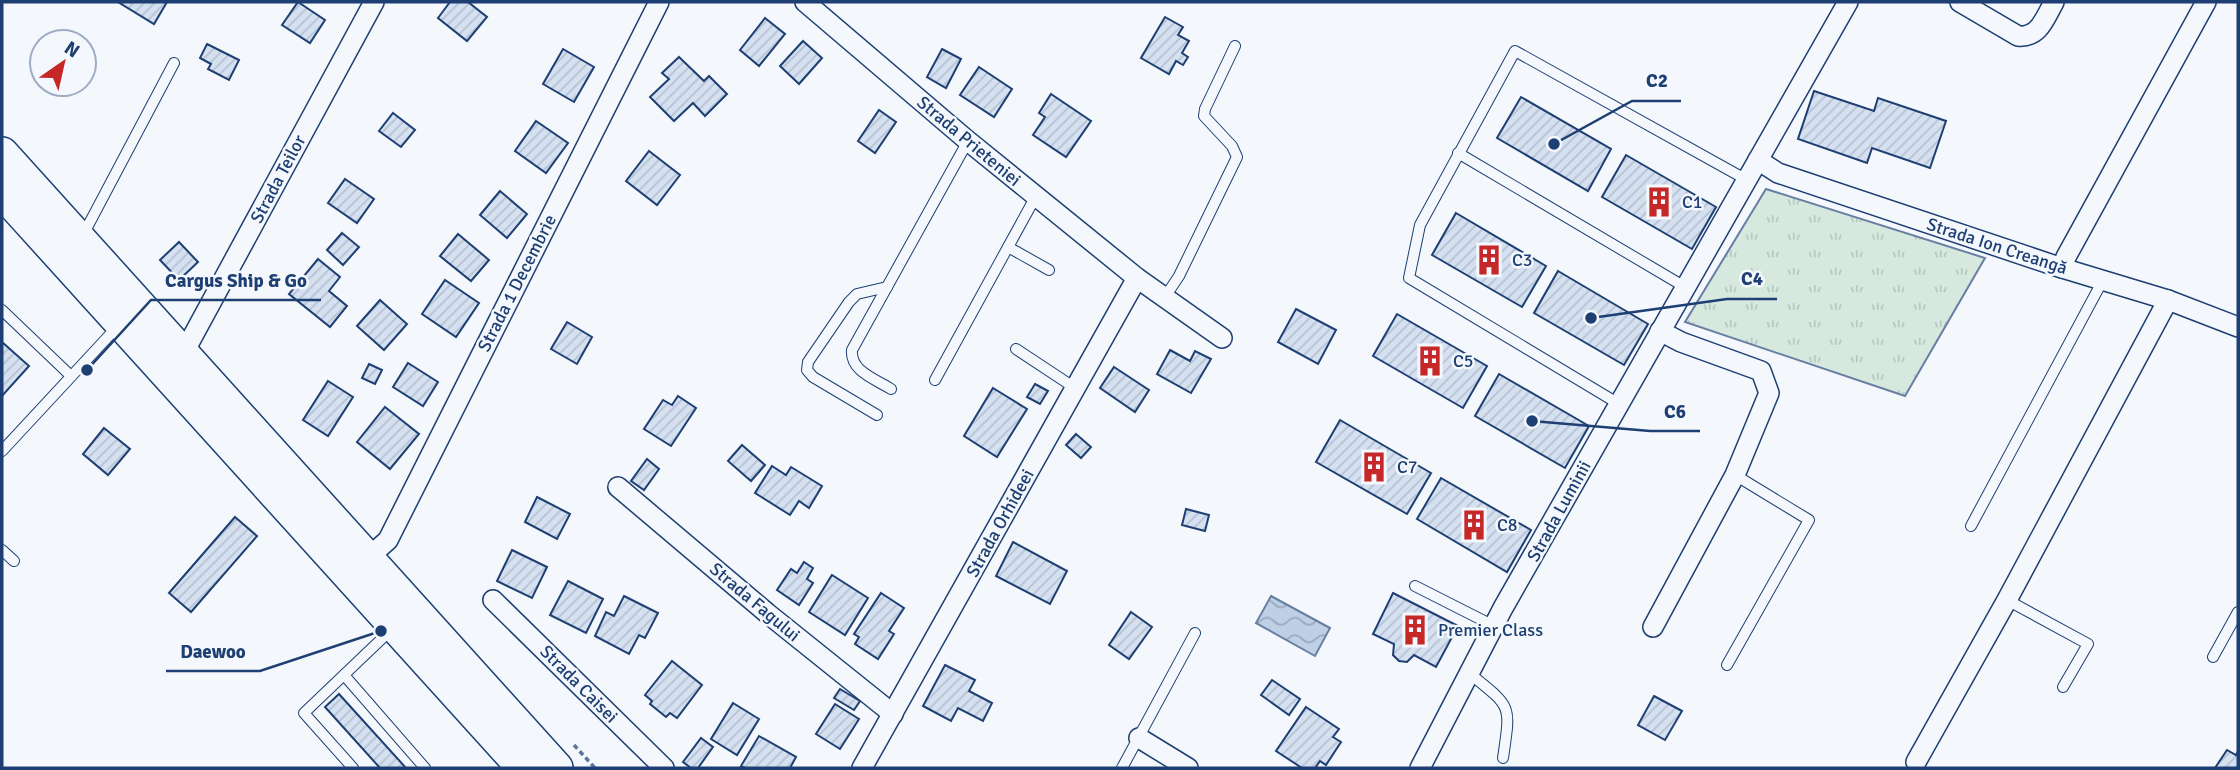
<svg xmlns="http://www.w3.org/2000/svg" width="2240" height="770" viewBox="0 0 2240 770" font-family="Signika,sans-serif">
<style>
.grass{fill:url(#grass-tufts);stroke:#687fa3;stroke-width:2}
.water{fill:url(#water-waves);stroke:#687fa3;stroke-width:2}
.building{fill:url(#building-hatch);stroke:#1d3f73;stroke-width:2}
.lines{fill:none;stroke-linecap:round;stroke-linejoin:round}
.lane-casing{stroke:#1d3f73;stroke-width:12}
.street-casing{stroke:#1d3f73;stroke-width:22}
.highway-casing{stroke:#1d3f73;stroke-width:36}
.path{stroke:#5e769c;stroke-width:3.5;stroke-dasharray:5 3.5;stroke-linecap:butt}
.lane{stroke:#f4f7fb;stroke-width:10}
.street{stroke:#f4f7fb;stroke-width:19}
.highway{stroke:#f4f7fb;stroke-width:33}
.labels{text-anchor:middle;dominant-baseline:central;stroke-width:5;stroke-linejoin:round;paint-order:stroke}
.street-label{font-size:18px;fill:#1d3f73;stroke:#f4f7fb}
.poi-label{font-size:18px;fill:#1d3f73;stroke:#f4f7fb;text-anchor:start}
.leader{fill:none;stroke:#1d3f73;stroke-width:2.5}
.callout-dot{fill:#1d3f73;stroke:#f4f7fb;stroke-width:2.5}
.callout-label{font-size:19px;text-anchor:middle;font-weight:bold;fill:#1d3f73;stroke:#f4f7fb;stroke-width:5;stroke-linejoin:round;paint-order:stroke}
</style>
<defs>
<pattern id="grass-tufts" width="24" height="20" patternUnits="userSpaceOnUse" patternTransform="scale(1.75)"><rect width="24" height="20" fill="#d7e8df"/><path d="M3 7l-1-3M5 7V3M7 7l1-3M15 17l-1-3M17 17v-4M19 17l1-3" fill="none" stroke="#b8c8c3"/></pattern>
<pattern id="water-waves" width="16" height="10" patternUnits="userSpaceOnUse" patternTransform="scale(1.75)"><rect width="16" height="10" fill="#bed0e5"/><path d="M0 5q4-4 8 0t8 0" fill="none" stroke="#9aaabe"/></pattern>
<pattern id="building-hatch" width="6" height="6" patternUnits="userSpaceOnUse" patternTransform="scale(1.75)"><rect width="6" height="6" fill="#d5e0f0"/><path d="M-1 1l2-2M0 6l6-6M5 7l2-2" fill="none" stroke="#b6c1d1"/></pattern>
</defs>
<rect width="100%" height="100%" fill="#f4f7fb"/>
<path class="grass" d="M1766,189l219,69 -80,138 -220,-74z"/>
<path class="water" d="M1271,596l59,32 -15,28 -59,-33z"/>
<g class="building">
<path d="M118,2h49l-13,22z"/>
<path d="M298,2l27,18 -15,23 -28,-18z"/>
<path d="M450,2h18l19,15 -20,24 -29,-23z"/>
<path d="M1165,17l18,10 -5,8 11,6 -7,12 6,4 -5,8 -7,-4 -7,13 -28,-16z"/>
<path d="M765,18l20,16 -26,32 -19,-16z"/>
<path d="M803,41l19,17 -23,26 -19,-18z"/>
<path d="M207,44l32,16 -10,20 -21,-11 3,-5 -11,-6z"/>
<path d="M563,49l31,18 -20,35 -31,-18z"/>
<path d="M942,49l19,10 -15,29 -19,-11z"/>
<path d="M679,57l25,24 5,-5 18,18 -22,22 -12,-13 -19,18 -24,-24 19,-18 -7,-6z"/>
<path d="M979,67l33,22 -18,28 -34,-22z"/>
<path d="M1814,91l60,20 4,-13 68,23 -16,47 -58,-20 -5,15 -69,-24z"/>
<path d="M1051,94l40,27 -25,36 -33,-22 12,-18 -6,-4z"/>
<path d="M1521,97l90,52 -23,42 -91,-53z"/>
<path d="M879,110l17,12 -21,31 -17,-12z"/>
<path d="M393,113l22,17 -14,17 -22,-16z"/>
<path d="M536,121l32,22 -22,30 -31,-22z"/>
<path d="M649,151l31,24 -23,30 -31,-24z"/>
<path d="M1626,155l90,52 -24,42 -90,-52z"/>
<path d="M345,179l29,20 -17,24 -29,-20z"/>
<path d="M500,191l27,23 -20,24 -27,-23z"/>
<path d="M1456,213l90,53 -24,41 -90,-52z"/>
<path d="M342,233l17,14 -16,18 -16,-15z"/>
<path d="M458,234l31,26 -18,21 -31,-25z"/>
<path d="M179,242l19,20 -19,18 -19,-20z"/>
<path d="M318,259l22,18 -11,14 18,15 -17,21 -41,-33z"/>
<path d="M1558,271l90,53 -24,41 -90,-52z"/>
<path d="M445,280l34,23 -23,34 -34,-23z"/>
<path d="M380,300l27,24 -23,26 -27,-24z"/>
<path d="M1296,309l40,21 -18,34 -40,-22z"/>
<path d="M1397,314l90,52 -24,42 -90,-52z"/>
<path d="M567,322l25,15 -15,27 -26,-15z"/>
<path d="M2,342l27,24 -27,30z"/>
<path d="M1170,350l20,11 5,-10 16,8 -20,34 -34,-19z"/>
<path d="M408,363l30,19 -15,24 -30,-19z"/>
<path d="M369,364l13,6 -7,14 -13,-6z"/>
<path d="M1114,367l35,23 -14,22 -35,-24z"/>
<path d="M1499,374l90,52 -24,42 -90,-52z"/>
<path d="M328,381l25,16 -25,39 -25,-16z"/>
<path d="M1035,384l13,7 -8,13 -13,-7z"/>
<path d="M993,388l34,21 -30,48 -33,-21z"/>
<path d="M678,396l18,12 -25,38 -27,-17 19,-29 9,5z"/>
<path d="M385,407l34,27 -29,35 -33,-27z"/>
<path d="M1340,420l91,53 -24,41 -91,-52z"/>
<path d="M104,428l26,21 -22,26 -25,-21z"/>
<path d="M1076,434l15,13 -10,11 -15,-13z"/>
<path d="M742,445l23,20 -14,16 -23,-20z"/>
<path d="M647,459l12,10 -15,21 -13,-9z"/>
<path d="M772,466l14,9 5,-8 31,19 -13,22 -10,-7 -9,14 -35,-22z"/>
<path d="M1441,478l90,52 -24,42 -90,-53z"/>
<path d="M537,497l33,17 -13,25 -32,-17z"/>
<path d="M1186,509l23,6 -4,16 -23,-6z"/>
<path d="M235,517l22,19 -66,76 -22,-19z"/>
<path d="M1013,542l54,29 -17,33 -54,-28z"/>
<path d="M512,550l35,17 -15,31 -35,-17z"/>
<path d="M804,562l9,6 -6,11 6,4 -14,22 -22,-15 14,-21 6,4z"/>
<path d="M832,575l36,23 -23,37 -36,-23z"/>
<path d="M568,581l35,18 -17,34 -36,-18z"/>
<path d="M881,593l23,15 -15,23 5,3 -16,25 -23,-15 4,-7 -5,-3z"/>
<path d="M1393,593l65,33 -22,41 -22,-12 -7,7 -8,-1 -6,-6 1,-11 -21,-10z"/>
<path d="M624,596l34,17 -13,25 -6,-3 -10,19 -34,-18 11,-24 8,4z"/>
<path d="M1131,612l21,15 -23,32 -20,-14z"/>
<path d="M672,661l30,24 -25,33 -7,-5 -4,4 -16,-13 2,-3 -7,-6z"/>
<path d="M945,665l30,15 -6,11 23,12 -9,18 -25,-13 -7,13 -28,-15z"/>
<path d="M1272,680l28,19 -11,16 -28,-20z"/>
<path d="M840,689l20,12 -6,9 -20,-12z"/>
<path d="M339,694l67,74h-26l-55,-61z"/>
<path d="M1654,696l28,15 -17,29 -27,-15z"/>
<path d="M733,703l26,16 -22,36 -26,-16z"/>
<path d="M835,704l24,15 -19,30 -24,-15z"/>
<path d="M1306,707l33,22 -6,8 8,5 -15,23 -6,-4 -5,7h-13l-26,-17z"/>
<path d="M759,736l37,21 -6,11h-45l-4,-2z"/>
<path d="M701,738l12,9 -15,21h-7l-8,-6z"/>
<path d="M2227,750l9,5 2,-4v17h-23z"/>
</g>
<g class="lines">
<g class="lane-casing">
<g id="lane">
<path d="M1458,153l227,134"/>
<path d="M82,237l92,-174"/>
<path d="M1008,247l41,23"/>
<path d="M1165,297l14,-21 58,-119 -5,-11 -28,-30 1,-7 30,-63"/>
<path d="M2,310l69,66"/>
<path d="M1016,349l59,39"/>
<path d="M935,380l101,-184"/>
<path d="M891,389c-16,-10 -41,-18 -39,-39l116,-209"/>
<path d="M1619,404l-210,-126 11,-53 95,-174 232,129"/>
<path d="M877,415l-64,-38 -6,-7 1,-8 41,-60 8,-8 30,-7"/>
<path d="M2,451l116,-125"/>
<path d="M1971,526l132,-246"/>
<path d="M2,550l12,11"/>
<path d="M1415,586l79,40"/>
<path d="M2007,600l81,44 -25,43"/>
<path d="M2213,657l25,-45"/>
<path d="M1727,665l82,-145 -74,-45"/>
<path d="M1469,673c43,35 42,30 34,85"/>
<path d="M344,675l81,93"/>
<path d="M353,768l-49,-55 88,-84"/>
<path d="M1122,768l73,-135"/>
</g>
</g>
<g class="street-casing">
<g id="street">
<path d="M805,2l163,139 169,137 85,60"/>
<path d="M1960,2l58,34c21,2 27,-18 36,-34"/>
<path d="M1758,160l20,13 284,95 106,32 70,27"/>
<path d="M2062,268l4,-11 140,-255"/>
<path d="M182,356l192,-354"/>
<path d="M618,487l149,126 126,101"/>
<path d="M367,559l21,-19 271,-538"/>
<path d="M493,600l171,168"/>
<path d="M1653,627l82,-152 34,-82 -8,-22 -80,-29 -21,-11"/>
<path d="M1139,738l49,30"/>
<path d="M1916,762l91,-162 161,-300"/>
<path d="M862,768l275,-490"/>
<path d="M1420,768l83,-160 345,-606"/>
</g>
</g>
<g class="highway-casing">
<g id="highway">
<path d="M2,154l554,614"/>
<path d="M2,191l522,577"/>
</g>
</g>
<path class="path" d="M574,745l21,23"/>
<use href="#lane" class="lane"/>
<use href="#street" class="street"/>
<use href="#highway" class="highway"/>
</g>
<defs>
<g id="building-bare" transform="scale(2.415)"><path d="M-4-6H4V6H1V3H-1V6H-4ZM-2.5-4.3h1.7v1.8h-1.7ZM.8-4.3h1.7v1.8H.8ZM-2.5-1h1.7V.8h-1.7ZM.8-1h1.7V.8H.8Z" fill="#c62828" stroke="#f4f7fb" stroke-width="2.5" paint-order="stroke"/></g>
</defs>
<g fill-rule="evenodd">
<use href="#building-bare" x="1659" y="202"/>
<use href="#building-bare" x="1489" y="260"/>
<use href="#building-bare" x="1430" y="361"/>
<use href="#building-bare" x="1374" y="467"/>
<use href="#building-bare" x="1474" y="525"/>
<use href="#building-bare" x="1415" y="630"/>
</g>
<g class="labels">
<g class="street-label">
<text transform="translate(969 141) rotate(40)">Strada Prieteniei</text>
<text transform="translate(278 179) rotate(-62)">Strada Teilor</text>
<text transform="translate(1997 246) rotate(18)">Strada Ion Creangă</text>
<text transform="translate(517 283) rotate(-63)">Strada 1 Decembrie</text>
<text transform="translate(1559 511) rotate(-61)">Strada Luminii</text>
<text transform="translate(1000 523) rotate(-61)">Strada Orhideei</text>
<text transform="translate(755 602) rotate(40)">Strada Fagului</text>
<text transform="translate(579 684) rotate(45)">Strada Caisei</text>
</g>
<g class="poi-label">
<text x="1682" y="202">C1</text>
<text x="1512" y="260">C3</text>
<text x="1453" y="361">C5</text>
<text x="1397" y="467">C7</text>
<text x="1497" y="525">C8</text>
<text x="1438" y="630">Premier Class</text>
</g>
</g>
<path class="leader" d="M1554 144L1632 101H1681M1591 318L1727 299H1777M87 370L151 300H321M1532 421L1650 431H1700M381 631L260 671H166"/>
<g class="callout-dot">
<circle cx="1554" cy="144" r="7"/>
<circle cx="1591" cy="318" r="7"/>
<circle cx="87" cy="370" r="7"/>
<circle cx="1532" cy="421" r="7"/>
<circle cx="381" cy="631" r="7"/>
</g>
<g class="callout-label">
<text x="1657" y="87">C2</text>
<text x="1752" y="285">C4</text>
<text x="236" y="287">Cargus Ship &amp; Go</text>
<text x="1675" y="418">C6</text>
<text x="213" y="658">Daewoo</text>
</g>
<rect width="2240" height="770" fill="none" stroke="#1d3f73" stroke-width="7"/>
<g transform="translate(63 63) rotate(34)"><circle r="33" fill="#f4f7fb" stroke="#9eadc5" stroke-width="2"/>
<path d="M0-5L12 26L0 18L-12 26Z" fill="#c62828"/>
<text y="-10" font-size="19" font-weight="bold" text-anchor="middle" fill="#1d3f73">N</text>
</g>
</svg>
